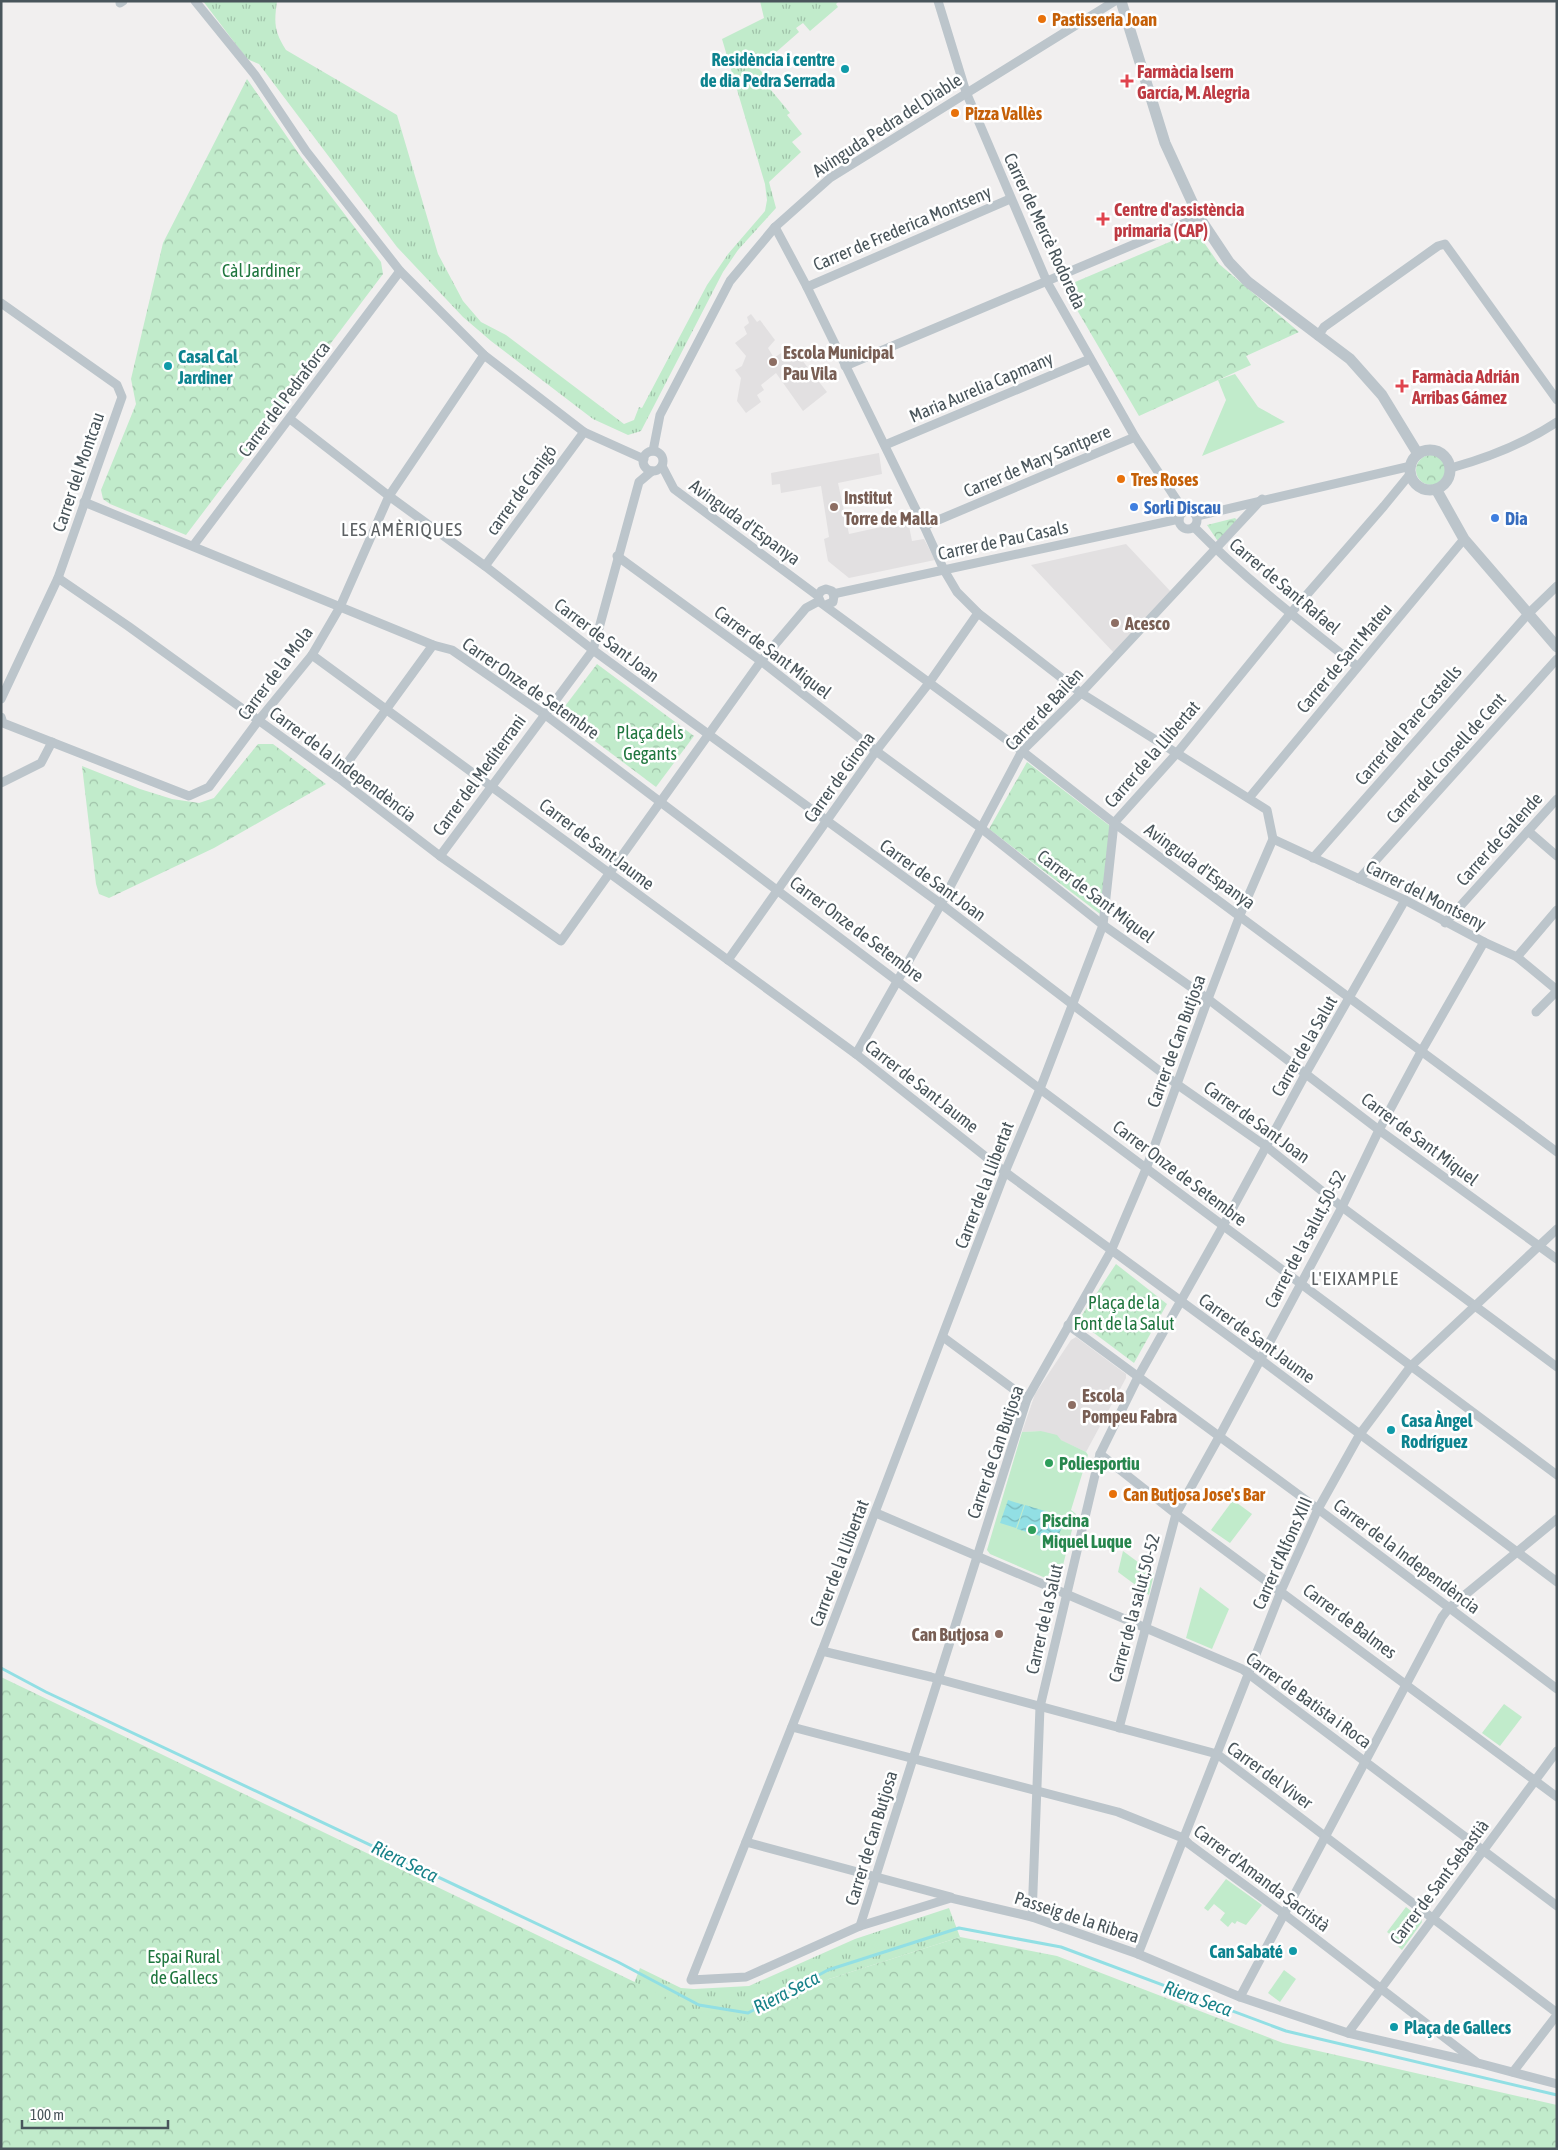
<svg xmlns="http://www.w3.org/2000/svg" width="1558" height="2150" viewBox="0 0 1558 2150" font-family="'Asap Condensed',sans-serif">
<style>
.education{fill:#e2e0e1}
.grass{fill:url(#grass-tufts)}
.park{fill:url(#park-crowns)}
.garden{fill:#c1ebcb}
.water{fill:url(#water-waves)}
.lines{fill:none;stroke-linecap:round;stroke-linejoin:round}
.stream{stroke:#92dfe4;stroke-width:3}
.minor{stroke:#bcc5cb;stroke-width:9}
.tertiary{stroke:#bcc5cb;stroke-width:11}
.food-dot{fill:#e8710a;stroke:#fff;stroke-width:2}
.culture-dot{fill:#0f9aa8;stroke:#fff;stroke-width:2}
.health-dot{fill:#e0444e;stroke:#fff;stroke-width:2}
.education-dot{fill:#8d6e63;stroke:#fff;stroke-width:2}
.shop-dot{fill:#3f7fe0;stroke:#fff;stroke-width:2}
.leisure-dot{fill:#2e9e5b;stroke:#fff;stroke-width:2}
.labels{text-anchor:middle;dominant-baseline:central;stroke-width:5;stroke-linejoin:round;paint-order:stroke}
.food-label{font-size:18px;font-weight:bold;fill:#c56008;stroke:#fff;text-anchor:start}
.culture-label{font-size:18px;font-weight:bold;fill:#0d838f;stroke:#fff;text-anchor:start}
.health-label{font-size:18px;font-weight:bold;fill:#be3a42;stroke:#fff;text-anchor:start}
.street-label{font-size:18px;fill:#49555b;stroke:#fff}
.park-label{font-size:18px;fill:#1f763e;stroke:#fff}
.education-label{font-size:18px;font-weight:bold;fill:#785e54;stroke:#fff;text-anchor:start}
.shop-label{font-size:18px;font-weight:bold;fill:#366cbe;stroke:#fff;text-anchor:start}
.leisure-label{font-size:18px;font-weight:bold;fill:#27864d;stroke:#fff;text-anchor:start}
.neighbourhood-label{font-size:19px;letter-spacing:1px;fill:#5c6063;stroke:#fff}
.water-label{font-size:19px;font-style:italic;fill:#188289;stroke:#fff}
</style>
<defs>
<pattern id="grass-tufts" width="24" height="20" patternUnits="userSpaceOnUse" patternTransform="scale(1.25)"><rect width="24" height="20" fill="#c1ebcb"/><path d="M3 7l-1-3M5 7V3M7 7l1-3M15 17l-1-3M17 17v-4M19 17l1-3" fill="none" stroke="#9fc1a8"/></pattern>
<pattern id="park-crowns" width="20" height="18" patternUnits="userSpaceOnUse" patternTransform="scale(1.25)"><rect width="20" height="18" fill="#c1ebcb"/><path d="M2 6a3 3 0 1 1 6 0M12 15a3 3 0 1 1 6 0" fill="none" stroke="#9fc1a8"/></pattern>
<pattern id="water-waves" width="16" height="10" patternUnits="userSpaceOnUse" patternTransform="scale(1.25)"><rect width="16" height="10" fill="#92dfe4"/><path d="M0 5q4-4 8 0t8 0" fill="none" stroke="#79b8bc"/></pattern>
</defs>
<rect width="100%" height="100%" fill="#f1efef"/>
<g class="education">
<path d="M751,314l6,8 3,-2 15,20 -7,8 6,10 17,-12 36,46 -24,19 -27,-38 -15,12 3,5 -7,5 4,7 -15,11 -9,-12 4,-23 -6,-8 7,-4 4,-10 -11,-13 12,-9 -3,-7 5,-4 -2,-6z"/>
<path d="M879,453l3,21 -44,9 11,51 59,-13 4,20 12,-2 11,21 -86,18 -21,-17 -4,-22 5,-2 -8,-51 -40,7 -1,-9 -8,1 -1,-12z"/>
<path d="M1126,544l46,49 -57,61 -84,-89z"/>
<path d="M1076,1337l50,37v4l-40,74 -45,-21 -19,1 13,-38 36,-54z"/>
</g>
<g class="grass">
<path d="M203,1h74c-3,22 -3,30 9,49l111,65 41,139 25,47 18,21 25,13 118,89 10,-4 5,-13 3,1 65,-123 21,-31 37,-43 2,-11 -2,-16 -43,-145 42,-21 -4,-17h79l-3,3 2,3 -28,24 -7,-8 -7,5 3,4 -41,36 7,7 -4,3 29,35 -3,2 15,19 -10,8 9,10 -32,30 7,26 -38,42 -15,22 -82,159 -13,4 -35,-16 -102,-78 -28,-24 -66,-70 -138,-183 -12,-5z"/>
<path d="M949,1908l11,29 -131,42 -88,63 -110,-51 9,-23 41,20 13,1 55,-3 106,-47z"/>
</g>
<g class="park">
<path d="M247,79l54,78 80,105 2,12 -197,261 -76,-31 -7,-5 -2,-9 35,-86 -5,-25 32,-136z"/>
<path d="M1193,232l5,2 21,30 80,68 -53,24 5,9 -112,51 -73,-125 2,-6z"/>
<circle cx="1431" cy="470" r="15"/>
<path d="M1235,518l2,2 -18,20h-2l-10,-15z"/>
<path d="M597,664l97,72 -38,51 -97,-73z"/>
<path d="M258,744h15l53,40 -112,64 -105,50 -10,-4 -3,-10 -14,-118 58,23 32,10 27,4 15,-5z"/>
<path d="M1027,762l83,64 -10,88 -111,-85z"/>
<path d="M1116,1264l51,40 -33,59 -56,-42z"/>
<path d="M1,1677l698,336 52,9 78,-43 131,-42 97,19 226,87 274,62v44h-1556z"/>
</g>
<g class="garden">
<path d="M1235,374l23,33 27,15 -83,34 24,-56 -8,-20z"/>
<path d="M1041,1431l16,4 4,5 25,12 2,3 -17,55 5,4 -17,67 -2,2 -67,-29 -3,-4 35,-118z"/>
<path d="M1233,1500l19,14 -22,29 -19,-13z"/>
<path d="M1123,1551l31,23 -5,21 -31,-23z"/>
<path d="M1200,1587l29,22 -17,40 -26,-11z"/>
<path d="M1504,1704l18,13 -22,29 -18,-13z"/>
<path d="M1226,1879l36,26 -16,20 -9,-4 -2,3 -3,-2 -4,5 -8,-7 5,-7 -11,-9 -6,7 -4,-3z"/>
<path d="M1406,1907l15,12 1,3 -20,28 -12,-11 2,-3 -5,-4z"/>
<path d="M1284,1970l12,9 -16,23 -12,-9z"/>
</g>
<g class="water">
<path d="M1008,1500l16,5 -8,23 -16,-5z"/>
<path d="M1025,1505l40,12 -8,24 -40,-12z"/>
</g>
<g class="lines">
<path class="stream" d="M1,1668l45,24 572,270 81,43 49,8 80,-43 131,-42 102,19 225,84 271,64"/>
<g class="minor">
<path d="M195,1l60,74 51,76 94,120 84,84 100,77 60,27"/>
<path d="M938,1l28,91 81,190 88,155 49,74"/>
<path d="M120,3l3,-2"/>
<path d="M775,227l32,60 117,239 20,44 13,22 21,21 103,80 186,117 6,29 -33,76 -32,84 -62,170 -35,82 -84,148 -167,527"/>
<path d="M807,287l203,-88"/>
<path d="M1,303l116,82 5,12 -64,181 -57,121"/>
<path d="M1318,336l6,-9 114,-81 7,-2 112,156"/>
<path d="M845,366l354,-149"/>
<path d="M290,419l99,77 96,70 108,84 348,254 237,181 89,62 75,60 215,160"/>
<path d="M885,445l205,-86"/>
<circle cx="653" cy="461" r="10"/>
<path d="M653,451l7,-36 70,-134 45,-54 55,-49 285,-177"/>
<path d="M662,466l12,23 144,107"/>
<path d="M1451,468c36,-10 74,-25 106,-46"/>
<path d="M1411,473l-27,33 -94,108 -113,139 -63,70 -11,102 -63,164 -35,83 -183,479 -131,329 55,-3 114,-51 91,-28 81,19 106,37 102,43 108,36 130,30 79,21"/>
<path d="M84,502l349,143 19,5 92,64 496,375 517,386"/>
<circle cx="1188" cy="520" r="9"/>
<path d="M1197,516l214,-50"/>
<path d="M924,526l211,-89"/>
<path d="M1194,527c50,51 107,95 163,139"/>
<path d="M193,546l207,-275"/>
<path d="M617,556l144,105 115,90 101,74 126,100 105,74 171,131 178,129"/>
<path d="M485,566l99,-134"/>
<path d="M58,578l70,48 209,151 103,79 121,85 200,-280 45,-53 13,-7"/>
<path d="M833,594l346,-75"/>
<path d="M826,605l7,-3 1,-6 -2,-5 -6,-2 -5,2 -3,5 3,7 201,148 92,72 443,329"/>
<path d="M312,655l544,399 149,118 255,187 297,223"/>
<path d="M1,717l2,6 186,73 20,-9 49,-66 54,-66 28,-48 49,-111 95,-141"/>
<path d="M337,777l96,-132"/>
<path d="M1,783l40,-20 11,-21"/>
<path d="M1249,798l215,-259"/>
<path d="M1528,831l29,25"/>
<path d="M1273,839l132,61 79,42 33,15 40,33"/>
<path d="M440,856l153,-206 46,-168 13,-11"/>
<path d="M1313,858l215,-244 29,-28"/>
<path d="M1359,879l198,-220"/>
<path d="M1445,923l112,-124"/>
<path d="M1517,957l40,-47"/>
<path d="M728,960l148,-209 53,-68 49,-70"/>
<path d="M1536,1012l21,-21"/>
<path d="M856,1054l85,-150 81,-153 59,-58 181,-194"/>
<path d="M1068,1325l250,184 239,180"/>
<path d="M943,1337l84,62"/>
<path d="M1100,1454l76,60 381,283"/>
<path d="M876,1513l366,156 315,237"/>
<path d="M822,1651l109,26 286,77 340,259"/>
<path d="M792,1727l326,85 65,26 6,6 95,70 191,147"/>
<path d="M1119,1728l57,-214 43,-77 123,-230 37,-77 42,-78 63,-110"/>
<path d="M746,1842l205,55"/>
<path d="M1032,1917l8,-210 60,-253 38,-77 85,-151 83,-153 99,-173"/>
<path d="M1138,1954l143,-363 37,-82 42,-75 51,-68 146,-137"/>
<path d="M1240,1997l202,-380 7,-9 108,-89"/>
<path d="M1348,2033l209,-282"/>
<path d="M1513,2072l44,-57"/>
</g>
<g class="tertiary">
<path d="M1121,1l44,142 34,74 30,45 19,20 102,77 32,36 36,59"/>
<circle cx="1430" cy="470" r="20"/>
<path d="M1436,489l28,50 93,108"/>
</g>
</g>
<g class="food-dot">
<circle cx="1042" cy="19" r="5"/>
<circle cx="955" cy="113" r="5"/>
<circle cx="1121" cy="479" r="5"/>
<circle cx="1113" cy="1494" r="5"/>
</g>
<g class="culture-dot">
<circle cx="845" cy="69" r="5"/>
<circle cx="168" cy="366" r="5"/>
<circle cx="1391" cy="1430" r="5"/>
<circle cx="1293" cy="1951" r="5"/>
<circle cx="1394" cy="2027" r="5"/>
</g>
<g class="health-dot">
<path d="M1124.5 73.5h5v5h5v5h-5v5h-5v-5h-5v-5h5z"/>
<path d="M1100.5 211.5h5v5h5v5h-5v5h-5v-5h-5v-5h5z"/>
<path d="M1399.5 378.5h5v5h5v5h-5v5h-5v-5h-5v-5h5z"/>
</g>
<g class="education-dot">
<circle cx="773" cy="362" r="5"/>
<circle cx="834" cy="507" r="5"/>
<circle cx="1115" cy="623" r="5"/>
<circle cx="1072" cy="1405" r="5"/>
<circle cx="999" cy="1634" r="5"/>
</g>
<g class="shop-dot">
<circle cx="1134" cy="507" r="5"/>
<circle cx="1495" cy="518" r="5"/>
</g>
<g class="leisure-dot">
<circle cx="1049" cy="1463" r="5"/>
<circle cx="1032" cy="1530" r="5"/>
</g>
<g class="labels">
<g class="food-label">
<text x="1052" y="19">Pastisseria Joan</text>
<text x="965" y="113">Pizza Vallès</text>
<text x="1131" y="479">Tres Roses</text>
<text x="1123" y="1494">Can Butjosa Jose's Bar</text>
</g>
<g class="culture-label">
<text x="835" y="59" text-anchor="end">Residència i centre<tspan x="835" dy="21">de dia Pedra Serrada</tspan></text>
<text x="178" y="356">Casal Cal<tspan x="178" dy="21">Jardiner</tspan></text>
<text x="1401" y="1420">Casa Àngel<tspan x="1401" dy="21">Rodríguez</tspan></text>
<text x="1283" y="1951" text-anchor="end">Can Sabaté</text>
<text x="1404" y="2027">Plaça de Gallecs</text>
</g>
<g class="health-label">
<text x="1137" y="71">Farmàcia Isern<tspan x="1137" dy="21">García, M. Alegria</tspan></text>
<text x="1114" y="209">Centre d'assistència<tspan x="1114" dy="21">primaria (CAP)</tspan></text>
<text x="1412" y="376">Farmàcia Adrián<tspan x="1412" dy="21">Arribas Gámez</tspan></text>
</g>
<g class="street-label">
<text transform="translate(887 125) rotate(-33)">Avinguda Pedra del Diable</text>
<text transform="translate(902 228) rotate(-23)">Carrer de Frederica Montseny</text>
<text transform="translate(1045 231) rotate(65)">Carrer de Mercè Rodoreda</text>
<text transform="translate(981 387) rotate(-23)">Maria Aurelia Capmany</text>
<text transform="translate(284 399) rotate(-53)">Carrer del Pedraforca</text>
<text transform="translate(1037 461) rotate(-23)">Carrer de Mary Santpere</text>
<text transform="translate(78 472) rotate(-71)">Carrer del Montcau</text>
<text transform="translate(521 490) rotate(-54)">carrer de Canigó</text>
<text transform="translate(745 522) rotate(36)">Avinguda d'Espanya</text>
<text transform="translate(1003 540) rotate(-12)">Carrer de Pau Casals</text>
<text transform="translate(1285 586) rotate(40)">Carrer de Sant Rafael</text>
<text transform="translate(607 640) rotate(37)">Carrer de Sant Joan</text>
<text transform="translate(773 652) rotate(37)">Carrer de Sant Miquel</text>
<text transform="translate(1344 658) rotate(-50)">Carrer de Sant Mateu</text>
<text transform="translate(275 673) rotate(-53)">Carrer de la Mola</text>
<text transform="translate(531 688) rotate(35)">Carrer Onze de Setembre</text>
<text transform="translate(1044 709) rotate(-47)">Carrer de Bailèn</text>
<text transform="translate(1408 725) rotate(-49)">Carrer del Pare Castells</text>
<text transform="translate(1152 754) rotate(-49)">Carrer de la Llibertat</text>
<text transform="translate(1446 758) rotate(-48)">Carrer del Consell de Cent</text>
<text transform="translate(343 764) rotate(37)">Carrer de la Independència</text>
<text transform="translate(479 775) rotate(-54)">Carrer del Mediterrani</text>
<text transform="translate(839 777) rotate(-54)">Carrer de Girona</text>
<text transform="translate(1499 839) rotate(-48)">Carrer de Galende</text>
<text transform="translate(597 844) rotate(37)">Carrer de Sant Jaume</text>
<text transform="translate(1200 866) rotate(36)">Avinguda d'Espanya</text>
<text transform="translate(933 880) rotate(36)">Carrer de Sant Joan</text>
<text transform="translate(1426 895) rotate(27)">Carrer del Montseny</text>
<text transform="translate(1096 896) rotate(37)">Carrer de Sant Miquel</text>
<text transform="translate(857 929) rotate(37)">Carrer Onze de Setembre</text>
<text transform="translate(1176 1041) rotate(-70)">Carrer de Can Butjosa</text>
<text transform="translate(1304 1046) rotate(-60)">Carrer de la Salut</text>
<text transform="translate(922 1086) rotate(38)">Carrer de Sant Jaume</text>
<text transform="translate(1257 1122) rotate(36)">Carrer de Sant Joan</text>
<text transform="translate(1420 1139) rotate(37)">Carrer de Sant Miquel</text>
<text transform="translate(1180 1173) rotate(37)">Carrer Onze de Setembre</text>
<text transform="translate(984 1185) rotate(-69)">Carrer de la Llibertat</text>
<text transform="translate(1305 1239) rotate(-62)">Carrer de la salut,50-52</text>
<text transform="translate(1257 1338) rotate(36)">Carrer de Sant Jaume</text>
<text transform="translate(995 1452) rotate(-71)">Carrer de Can Butjosa</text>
<text transform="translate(1282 1553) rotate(-66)">Carrer d'Alfons XIII</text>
<text transform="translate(1407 1556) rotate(37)">Carrer de la Independència</text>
<text transform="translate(839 1563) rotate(-69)">Carrer de la Llibertat</text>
<text transform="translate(1134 1608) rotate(-75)">Carrer de la salut,50-52</text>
<text transform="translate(1044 1619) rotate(-77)">Carrer de la Salut</text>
<text transform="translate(1350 1621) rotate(37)">Carrer de Balmes</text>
<text transform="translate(1309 1700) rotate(36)">Carrer de Batista i Roca</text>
<text transform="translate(1270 1775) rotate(36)">Carrer del Viver</text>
<text transform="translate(871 1838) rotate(-73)">Carrer de Can Butjosa</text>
<text transform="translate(1262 1878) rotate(37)">Carrer d'Amanda Sacristà</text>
<text transform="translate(1439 1882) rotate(-53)">Carrer de Sant Sebastià</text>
<text transform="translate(1077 1917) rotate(18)">Passeig de la Ribera</text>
</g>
<g class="park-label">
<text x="261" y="270">Càl Jardiner</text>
<text x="650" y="732">Plaça dels<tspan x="650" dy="21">Gegants</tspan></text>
<text x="1124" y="1302">Plaça de la<tspan x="1124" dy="21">Font de la Salut</tspan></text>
<text x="184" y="1956">Espai Rural<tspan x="184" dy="21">de Gallecs</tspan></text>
</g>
<g class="education-label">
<text x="783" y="352">Escola Municipal<tspan x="783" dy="21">Pau Vila</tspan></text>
<text x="844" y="497">Institut<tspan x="844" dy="21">Torre de Malla</tspan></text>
<text x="1125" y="623">Acesco</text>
<text x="1082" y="1395">Escola<tspan x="1082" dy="21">Pompeu Fabra</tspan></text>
<text x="989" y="1634" text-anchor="end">Can Butjosa</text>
</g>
<g class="shop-label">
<text x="1144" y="507">Sorli Discau</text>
<text x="1505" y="518">Dia</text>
</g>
<g class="leisure-label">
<text x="1059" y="1463">Poliesportiu</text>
<text x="1042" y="1520">Piscina<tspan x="1042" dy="21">Miquel Luque</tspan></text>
</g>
<g class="neighbourhood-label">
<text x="402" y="529">LES AMÈRIQUES</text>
<text x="1355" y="1278">L'EIXAMPLE</text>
</g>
<g class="water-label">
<text transform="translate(405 1861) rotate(26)">Riera Seca</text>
<text transform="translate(786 1992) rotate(-27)">Riera Seca</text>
<text transform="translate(1198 1998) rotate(20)">Riera Seca</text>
</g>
</g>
<rect width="1558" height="2150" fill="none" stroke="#49555b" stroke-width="5"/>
<path d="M22 2120v8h146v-8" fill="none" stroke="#49555b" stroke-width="2.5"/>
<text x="30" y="2120" font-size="15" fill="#49555b" stroke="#ffffff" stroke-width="4" paint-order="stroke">100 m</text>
</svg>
